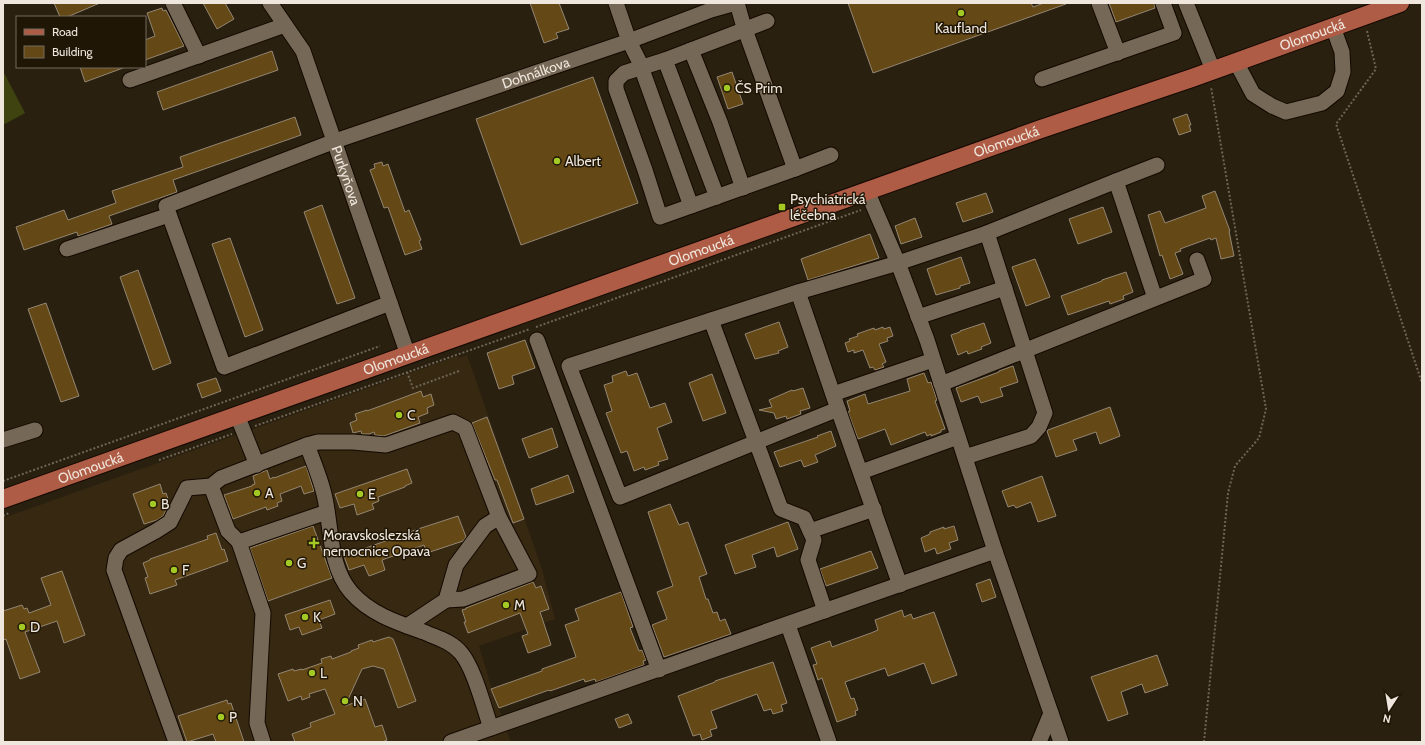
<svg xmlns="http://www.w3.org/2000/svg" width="1425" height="745" viewBox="0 0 1425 745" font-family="Cabin,sans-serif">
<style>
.built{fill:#362811}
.green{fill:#3e4310}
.building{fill:#644815;stroke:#938673}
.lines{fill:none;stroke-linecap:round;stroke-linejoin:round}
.minor-casing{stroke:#130900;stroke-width:17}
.major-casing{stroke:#130900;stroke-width:20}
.path{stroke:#6e6556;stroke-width:2;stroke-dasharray:2 2;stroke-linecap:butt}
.minor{stroke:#756856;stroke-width:15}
.major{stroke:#af5c46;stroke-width:18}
.poi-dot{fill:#a4c824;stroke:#201606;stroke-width:1.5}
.labels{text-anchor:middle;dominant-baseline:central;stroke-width:3;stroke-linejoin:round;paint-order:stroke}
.poi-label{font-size:14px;fill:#efe7dd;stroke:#201606;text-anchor:start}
.street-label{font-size:14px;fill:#efe7dd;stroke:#201606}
</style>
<rect width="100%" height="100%" fill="#2a200f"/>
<path class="built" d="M467,355l75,214 13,50 -76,27 13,43 19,53h-508v-224l455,-162 1,2z"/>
<path class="green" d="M3,71l22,42 -22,12z"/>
<g class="building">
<path d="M54,3h46l-33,14h-7z"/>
<path d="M203,3h22l9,16 -17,10z"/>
<path d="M530,3h29l10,26 -13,4 2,5 -14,5z"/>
<path d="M848,3h183l2,4 11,-4h22v1l-193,69z"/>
<path d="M1109,3h45l1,5 -39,14z"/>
<path d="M162,8l1,3 3,-1 18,36 -39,14v-20l10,-4 -8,-23z"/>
<path d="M272,51l6,19 -115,40 -6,-18z"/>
<path d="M80,67h43v1l-38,14z"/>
<path d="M732,72l11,32 -15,5 -11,-32z"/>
<path d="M593,77l45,126 -117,42 -45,-126z"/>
<path d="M1187,114l4,11h-2l2,6 -12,4 -6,-16z"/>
<path d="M295,117l6,18 -128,45 4,12 -68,24 3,8 -34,12 -1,-4 -53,18 -8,-23 48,-17 4,10 48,-17 -4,-12 71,-24 -3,-10z"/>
<path d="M382,162l1,4 5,-2 17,48 4,-2 12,30 -2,1 3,8 -17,6 -17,-48 -4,1 -14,-38 5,-2 -1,-4z"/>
<path d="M1215,191l15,40h-1l5,25 -13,3 -5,-21 -5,2 -1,-2 -30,11 1,2 -6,2 8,21 -13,5 -8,-24 -2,1 -12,-41 12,-4 5,12 41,-15 -4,-12z"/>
<path d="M986,193l7,19 -30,10 -7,-19z"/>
<path d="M322,205l33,93 -18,6 -33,-92z"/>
<path d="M1103,207l9,25 -34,12 -9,-25z"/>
<path d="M915,218l7,19 -21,7 -6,-18z"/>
<path d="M870,234l9,24 -71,22 -7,-21z"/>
<path d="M230,238l33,92 -18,7 -33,-93z"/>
<path d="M961,257l9,26 -10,3v2l-24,7 -9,-26z"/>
<path d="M1035,259l15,38 -24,9 -14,-39z"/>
<path d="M138,270l33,93 -18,7 -33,-93z"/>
<path d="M1126,272l7,20 -10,4 1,3 -14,5 -1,-3 -41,14 -7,-19 41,-15v-1z"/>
<path d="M46,303l33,93 -18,6 -33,-93z"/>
<path d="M779,322l9,25 -10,4 1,2 -24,6 -10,-25z"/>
<path d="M984,323l7,20 -10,4 1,2 -14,5 -1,-3 -9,4 -7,-20 9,-3v-1z"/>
<path d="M883,327l1,2 6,-2 3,9 -6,2 1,3 -9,3 7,18 -4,2 2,3 -9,3 -2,-3 -3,1 -7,-18 -9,3v-3l-6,2 -3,-9 5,-2 -1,-2 9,-3 -1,-2 17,-6 1,2z"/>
<path d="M525,340l10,28 -23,8 2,8 -15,5 -12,-36z"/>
<path d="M1013,366l5,16 -18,6 3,8 -22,7 -3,-7 -17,6 -5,-14 43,-16v-1z"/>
<path d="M626,371l2,5 9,-3 13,35 15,-5 7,19 -15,6 11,31 -10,3 1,3 -14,5 -1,-3 -10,4 -7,-20 -6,2 -15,-40 6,-2 -8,-26 9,-3 -1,-6z"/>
<path d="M924,373l4,10 3,-1 6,18 -2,1 10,28 -4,1v2l-10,4v-2l-4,2 -2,-4 -34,13 -6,-16 -27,10 -10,-27 2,-1 -3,-10 18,-7 3,10 42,-13 -3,-12z"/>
<path d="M712,374l14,39 -23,8 -14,-38z"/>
<path d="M216,378l5,13 -19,7 -5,-14z"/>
<path d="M803,388l7,20 -10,3 1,3 -14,5 -1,-3 -10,3 -2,-6 -15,-3 13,-3 -3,-7 23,-10 1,1z"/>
<path d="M421,391l2,6 8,-3 3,11 -7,3 1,5 -10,4 2,6 -36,13 -9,-1 -1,-3 -5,2h-7l-1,-3 -8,2 -3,-10 7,-3 -2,-6 12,-4v1z"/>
<path d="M1110,407l10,29 -20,8 -4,-12 -23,8 4,10 -21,7 -9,-26 1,-1z"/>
<path d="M487,417l37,102 -11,4 -16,-43h-2l-23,-57z"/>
<path d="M552,428l6,19 -29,11 -7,-19z"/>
<path d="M831,431l5,15 -21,9 3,7 -14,5 -3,-7 -21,7 -6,-15 44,-15 -1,-1z"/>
<path d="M306,466l8,25 -10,3 -3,-8 -21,8 2,7 -5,2 1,3 -11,4 -1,-3 -33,12 -9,-24 28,-9v-1l3,-1 -2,-8 14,-6 3,9 4,-2v1z"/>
<path d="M407,469l5,14 -7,3v1l-27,10 1,4 -7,3 2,5 -17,6 -3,-11 -14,4 -5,-14z"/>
<path d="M568,475l6,17 -38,13 -5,-16z"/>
<path d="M1042,476l14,40 -18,6 -7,-20 -15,6 -2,-3 -6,2 -6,-16z"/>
<path d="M160,484l3,10 3,-1 3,9 -2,1 1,3 -5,10 -6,4 -13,4 -11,-30z"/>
<path d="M670,504l9,21 9,-3 19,52 -8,3 7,22h2l5,14 4,-1 3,9 5,-2 6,15 -67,23 -12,-32 15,-6 -10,-27 16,-6 -25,-74z"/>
<path d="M458,516l8,21 -3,4 -36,12 -3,-8 -42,15 3,10 -16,6 -5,-11 -15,5 -5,-14 74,-27z"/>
<path d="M788,522l10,27 -21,8 -3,-10 -22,8 4,12 -21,7 -10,-29z"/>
<path d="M313,526l19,52 -64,23 -18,-53z"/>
<path d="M954,526l4,14 -9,3 2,6 -14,5 -2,-6 -10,4 -4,-14 9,-4v-2l14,-5v2z"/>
<path d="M216,533l6,17 2,-1 4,12 -53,19 2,5 -27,9 -5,-16 3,-1 -5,-14 7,-3v-1l58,-20 -1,-3z"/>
<path d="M871,551l7,17 -52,18 -6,-17z"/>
<path d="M62,571l23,64 -21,8 -7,-22 -32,11 15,40 -20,7 -14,-40 -3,1v-29l19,-6 2,4 3,-1 2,5 22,-8 -10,-27z"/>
<path d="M990,579l6,18 -14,5 -6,-18z"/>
<path d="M533,582l3,6 5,-2 8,23 -9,3 11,33 -23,8 -6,-17 6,-2 -8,-21 -52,20 -4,-11h2l-4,-12 4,-1v-1z"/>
<path d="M621,592l12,35 -3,1 9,23 3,-1 4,10 -3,1 1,4 -48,17 -1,-3 -10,3 -1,-3 -34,12 -1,-1 -50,18 -8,-19 51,-18v-2l34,-12 -11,-32 14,-5 -4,-11z"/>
<path d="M330,600l5,14 -16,6 3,8 -20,7 -3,-8 -9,3 -5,-15z"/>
<path d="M902,610l2,7 7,-3 2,5 21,-7 23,63 -25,9 -8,-21 -36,13 -3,-8 -40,14 6,17 3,-1 4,12 -3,1 1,4 -19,7 -15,-44 -4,2 -5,-15 4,-1 -6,-16 19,-7 2,6 39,-14 7,-3 -3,-10z"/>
<path d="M389,637l4,2 4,10 19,52 -18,7 -14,-39 -11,-3 -11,3 -17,37 20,-7 10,28 7,-2 5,15 -5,2h-87l-3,-8 19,-7 -1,-4 25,-9 -10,-25 -16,5 1,3 -8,3 -1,-4 -13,5 -10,-27 15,-5 1,2 8,-2v1l20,-7 -1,-4 10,-3 1,3 19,-7v-1l8,-3 -1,-3 14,-5 1,2z"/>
<path d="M1157,655l11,30 -23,8 -3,-9 -21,8 7,22 -20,7 -17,-44z"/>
<path d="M773,662l14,41 -6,2 2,6 -10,3 -2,-5 -7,2 -7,-17 -46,17 6,17 -7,2 2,6 -10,4 -2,-6 -7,2 -15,-40 37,-14v-1z"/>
<path d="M227,700l1,4 3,-1 13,39h-28l-3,-8 -26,8 -9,-26z"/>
<path d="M628,714l4,9 -13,5 -4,-9z"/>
</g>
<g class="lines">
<g class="minor-casing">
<g id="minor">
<path d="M173,3l26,53"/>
<path id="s1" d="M270,3l33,48 105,304"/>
<path d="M616,3l13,38 10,20 52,145"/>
<path d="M1099,3l19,50"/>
<path d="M1186,3l27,67"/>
<path d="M691,50l29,72 23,66"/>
<path d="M665,60l-41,13 -8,8v8l29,81 15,47 135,-48 -52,-145 -6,-21"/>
<path d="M1236,62l17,32 19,12 14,6 36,-9 15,-12 6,-19 -1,-20 -9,-25"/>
<path d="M1042,79l132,-46 -11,-30"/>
<path d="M130,80l155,-55"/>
<path d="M795,169l36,-14"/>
<path d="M1116,181l41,-16"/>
<path d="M867,191l31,72 29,77 68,211 66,191"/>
<path d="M717,197l-52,-137 102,-39"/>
<path d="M987,233l129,-52 39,117"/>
<path d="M67,249l102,-34"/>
<path d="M798,292l40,117 62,176"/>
<path id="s2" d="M390,303l-166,64 -58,-161 169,-65 294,-100 82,-31 25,-7"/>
<path d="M918,317l87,-29"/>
<path d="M711,320l70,189 23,9 10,22 -6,20 17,51"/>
<path d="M537,340l122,330"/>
<path d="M941,384l263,-105 -7,-19"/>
<path d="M833,394l100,-34"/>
<path d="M838,409l-218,88 -51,-131 229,-74 100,-29 89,-30 58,180 -6,14 -8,9 -66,21"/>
<path d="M237,415l20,50"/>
<path d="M3,440l32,-10"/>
<path d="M861,472l97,-35"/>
<path d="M211,486l17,45 11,11"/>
<path d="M810,531l64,-22"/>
<path d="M446,600l17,-1 66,-25 -30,-57 -34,-89 -12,-6 -67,23 -33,-3h-35l-11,3c6,16 13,32 17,49 8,32 4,71 27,98 19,22 47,31 73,40 13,6 27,9 37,21 13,15 23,55 30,75"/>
<path d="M788,625l41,117"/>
<path d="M407,626l39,-26 10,-35 29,-39 14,-9"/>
<path d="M176,742l-62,-172 2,-12 5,-8 35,-19 14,-9 17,-34 24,-2 10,-8 86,-33"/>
<path d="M263,742l-6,-19 6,-110 -24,-71 88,-30"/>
<path d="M451,742l544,-191"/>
<path d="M1039,742l12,-29"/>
</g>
</g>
<g class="major-casing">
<g id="major">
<path id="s3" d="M3,499l1038,-370 151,-51 208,-75"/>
</g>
</g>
<g class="path">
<path d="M1367,31l9,38 -40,55 86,259"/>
<path d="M536,327l325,-117"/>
<path d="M407,372l6,16 46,-17"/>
<path d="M255,426l275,-97"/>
<path d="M159,460l73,-26"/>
<path d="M3,481l377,-135"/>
<path d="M3,516l6,-3"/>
<path d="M1204,742l24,-249 7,-27 24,-28 7,-29 -55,-322"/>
</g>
<use href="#minor" class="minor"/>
<use href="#major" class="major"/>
</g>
<g class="poi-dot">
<circle cx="961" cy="13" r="4"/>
<circle cx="727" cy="88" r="4"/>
<circle cx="557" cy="161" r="4"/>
<rect x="778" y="203" width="8" height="8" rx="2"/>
<circle cx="399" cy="415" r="4"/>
<circle cx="257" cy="493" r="4"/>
<circle cx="360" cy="494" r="4"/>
<circle cx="153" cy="504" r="4"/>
<path d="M312 537h4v4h4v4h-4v4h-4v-4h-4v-4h4z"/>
<circle cx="289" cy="563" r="4"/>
<circle cx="174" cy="570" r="4"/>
<circle cx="506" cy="605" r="4"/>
<circle cx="305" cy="617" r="4"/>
<circle cx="22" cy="627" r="4"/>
<circle cx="312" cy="673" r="4"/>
<circle cx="345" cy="701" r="4"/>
<circle cx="221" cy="717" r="4"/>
</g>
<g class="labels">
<g class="poi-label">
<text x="961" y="28" text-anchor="middle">Kaufland</text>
<text x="735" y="88">ČS Prim</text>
<text x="565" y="161">Albert</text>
<text x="790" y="199">Psychiatrická<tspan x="790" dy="16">léčebna</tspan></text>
<text x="407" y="415">C</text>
<text x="265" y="493">A</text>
<text x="368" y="494">E</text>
<text x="161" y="504">B</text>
<text x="323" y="535">Moravskoslezská<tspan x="323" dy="16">nemocnice Opava</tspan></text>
<text x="297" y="563">G</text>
<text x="182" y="570">F</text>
<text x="514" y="605">M</text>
<text x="313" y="617">K</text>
<text x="30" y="627">D</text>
<text x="320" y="673">L</text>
<text x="353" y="701">N</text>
<text x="229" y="717">P</text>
</g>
<g class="street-label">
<text stroke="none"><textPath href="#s3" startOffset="1389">Olomoucká</textPath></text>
<text stroke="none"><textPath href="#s2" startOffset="742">Dohnálkova</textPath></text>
<text stroke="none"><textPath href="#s3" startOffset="1065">Olomoucká</textPath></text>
<text stroke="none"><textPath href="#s1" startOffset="190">Purkyňova</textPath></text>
<text stroke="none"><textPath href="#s3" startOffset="741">Olomoucká</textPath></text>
<text stroke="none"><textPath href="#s3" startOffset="417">Olomoucká</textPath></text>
<text stroke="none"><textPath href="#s3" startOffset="93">Olomoucká</textPath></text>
</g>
</g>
<rect width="1425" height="745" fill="none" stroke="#efe7dd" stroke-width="8"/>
<rect x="16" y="16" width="130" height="52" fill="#201606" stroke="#736a5c"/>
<rect x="24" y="29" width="20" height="6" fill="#af5c46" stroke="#736a5c"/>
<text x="52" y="36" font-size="12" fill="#efe7dd">Road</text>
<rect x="24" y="46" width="20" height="12" fill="#644815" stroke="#736a5c"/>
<text x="52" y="56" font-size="12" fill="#efe7dd">Building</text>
<g transform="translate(1389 709) rotate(192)" stroke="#201606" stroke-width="3" paint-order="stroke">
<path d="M0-3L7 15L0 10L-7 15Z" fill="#efe7dd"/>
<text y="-6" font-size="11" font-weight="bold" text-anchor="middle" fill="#efe7dd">N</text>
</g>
</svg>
